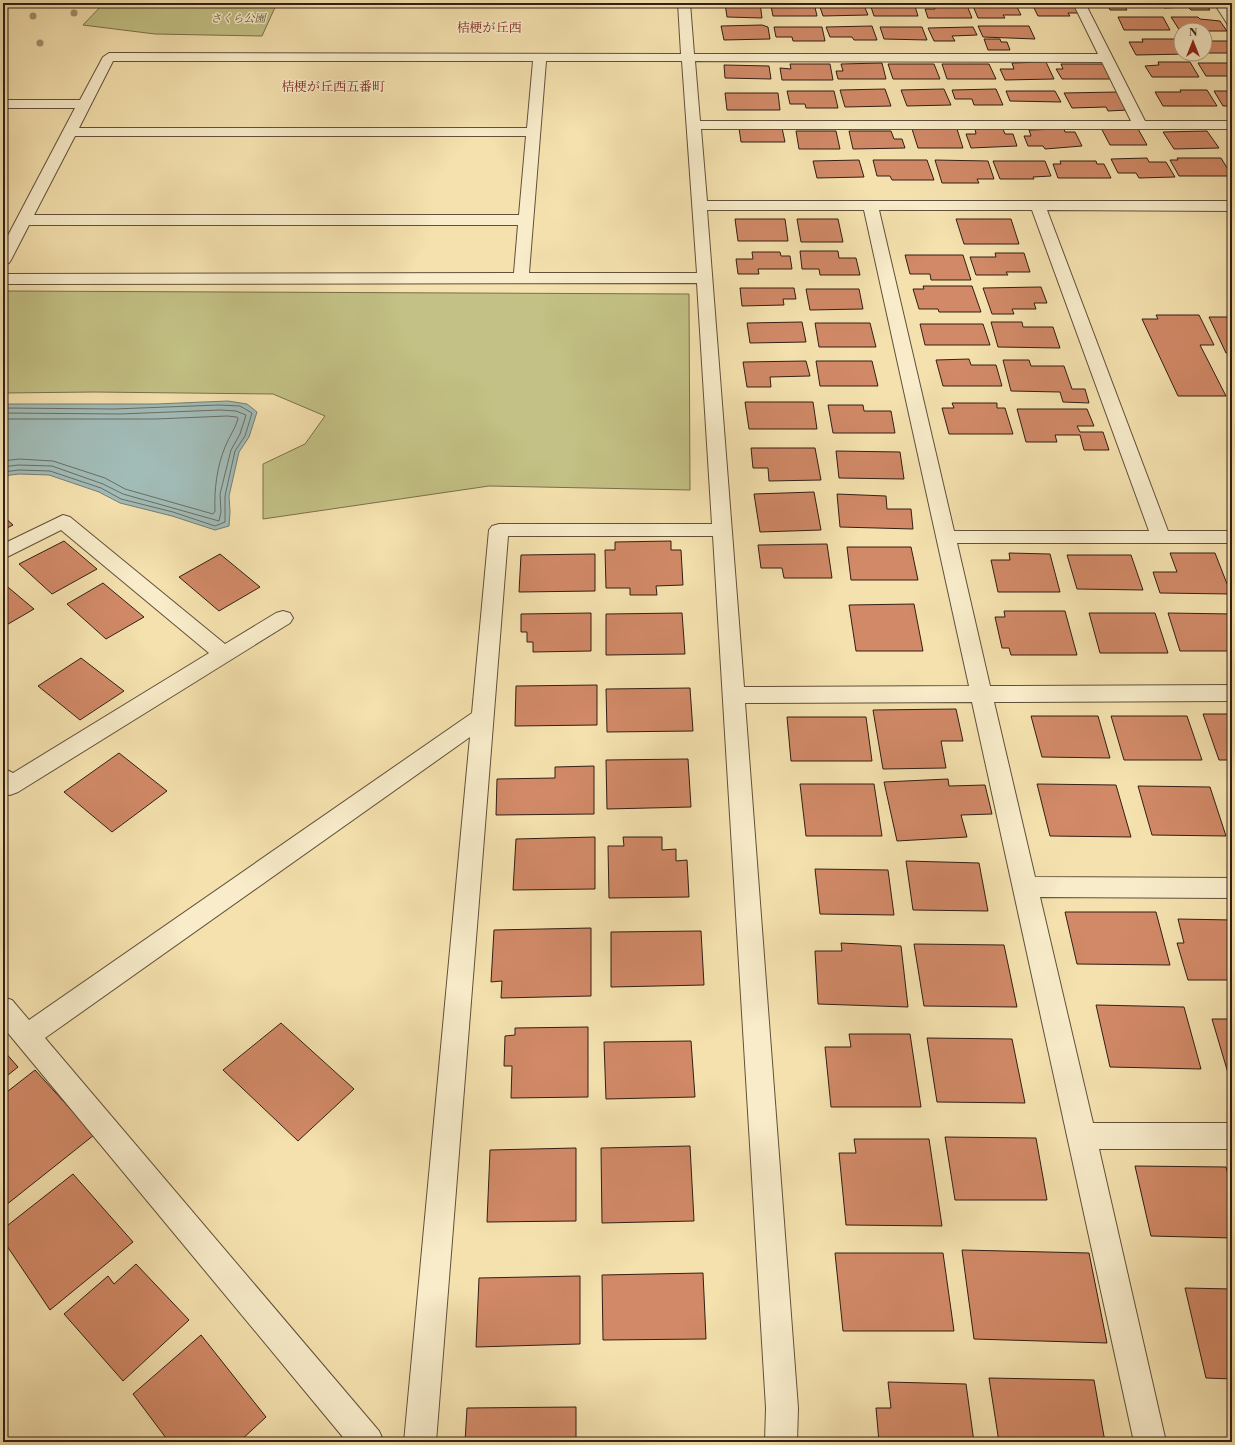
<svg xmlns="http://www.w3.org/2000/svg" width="1235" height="1445" viewBox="0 0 1235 1445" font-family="'Libre Bodoni','Noto Serif JP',serif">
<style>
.green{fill:#c3c185;stroke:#7a704c}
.water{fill:#a1bbb6;stroke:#757d75}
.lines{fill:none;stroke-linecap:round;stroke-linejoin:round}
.shore{stroke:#6a6d65;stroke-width:1}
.building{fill:#d18967;stroke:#321f14}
.minor-casing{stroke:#62503a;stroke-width:2}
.minor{fill:#f8ecca;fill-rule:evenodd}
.tree{fill:#a2916c}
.labels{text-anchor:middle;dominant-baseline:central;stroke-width:3;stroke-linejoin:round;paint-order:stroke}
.far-park-label{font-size:11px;font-style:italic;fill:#5e5036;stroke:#f8ecca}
.far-quarter-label{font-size:13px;fill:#7a1f14;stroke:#f8ecca}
</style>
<rect width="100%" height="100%" fill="#f4e1ae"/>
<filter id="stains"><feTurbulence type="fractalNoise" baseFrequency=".005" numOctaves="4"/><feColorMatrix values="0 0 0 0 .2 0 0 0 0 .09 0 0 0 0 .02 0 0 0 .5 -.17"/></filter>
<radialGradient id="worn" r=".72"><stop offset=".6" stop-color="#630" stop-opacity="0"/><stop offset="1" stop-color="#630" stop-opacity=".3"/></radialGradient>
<g class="green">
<path d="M104,3h173l-15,33 -107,-2 -72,-9z"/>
<path d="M3,291l686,3 1,196 -201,-4 -226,33v-55l42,-20 20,-28 -52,-22 -179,-2 -91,1z"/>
</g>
<path class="water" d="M228,401l19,3 10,8 -8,25 -10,15 -10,44 1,16 -1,14 -14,4 -43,-14 -52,-13 -21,-11 -50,-17 -30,-1 -16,2v-72h153z"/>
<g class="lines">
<g class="shore">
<path d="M3,408l111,1 105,-4 21,1 12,7 -7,23 -10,15 -10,45v26l-10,4 -42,-14 -52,-13 -20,-11 -51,-17 -31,-1 -16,2"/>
<path d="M3,413l117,1 100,-4 16,1 10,4 -6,19 -9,16 -11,44 1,18 -2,9 -96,-27 -20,-10 -51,-18 -34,-1 -15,2"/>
<path d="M3,419h153l71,-3 10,1 1,2c-3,10 -9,18 -13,28 -8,20 -11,42 -10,64l-2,3 -88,-25 -20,-11 -52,-17 -34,-2 -16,2"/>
</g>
</g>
<g class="building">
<path d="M725,3h35l2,15 -35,-1z"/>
<path d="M787,3h27l3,13h-44l-2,-10h17z"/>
<path d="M827,3h36l5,12 -45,1 -3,-9h8z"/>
<path d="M880,3h34l4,13h-44l-3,-9h10z"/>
<path d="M932,3h34l6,15h-44l-3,-9h10z"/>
<path d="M978,3h37l6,12h-18l2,3h-27l-5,-12h6z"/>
<path d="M1107,3h47l2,4h-31l2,3h-17z"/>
<path d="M1161,3h44l5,7h-19l-3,-3 -24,1z"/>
<path d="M1032,4h44l5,9h-13l2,3h-32z"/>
<path d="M1118,17h45l7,13h-46z"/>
<path d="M1171,17h27l2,2 20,2 7,10h-47z"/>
<path d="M762,25l6,2 2,12 -46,1 -3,-14z"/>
<path d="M872,26l5,14h-23l-2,-3h-22l-4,-10z"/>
<path d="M978,26h51l6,13 -52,-2z"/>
<path d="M774,27h48l3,14h-32l-1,-4h-16z"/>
<path d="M880,27h42l5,13 -43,-1z"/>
<path d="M973,27l4,8 -25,1 3,5h-21l-6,-13z"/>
<path d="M984,39h16l1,3h6l3,8h-22z"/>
<path d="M1142,39h37l2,4v11h7l-52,1 -7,-13h14z"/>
<path d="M1205,41h26l1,12h-27z"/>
<path d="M1046,62l8,17 -49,1 -5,-11h14l-2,-6z"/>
<path d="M1158,62h32l9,15h-47l-7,-11 14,-1z"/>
<path d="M882,63l4,16h-48l-2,-8h7l-2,-7z"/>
<path d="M1198,63h29l2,4h3v9h-26z"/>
<path d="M790,64h40l3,16h-51l-2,-12 11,1z"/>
<path d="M888,64h46l6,15h-47z"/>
<path d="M942,64h47l7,15h-49z"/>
<path d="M1061,64h42l8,15h-49l-6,-10h7z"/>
<path d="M724,65l45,1 2,13 -46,-1z"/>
<path d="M885,89l6,17 -46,1 -5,-17z"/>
<path d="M944,89l7,16 -44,1 -6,-16z"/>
<path d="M996,89l7,16h-29l-2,-6h-17l-3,-9z"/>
<path d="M1180,90h27l10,16h-54l-8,-14h26z"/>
<path d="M787,91h47l4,17h-32l-1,-4h-15z"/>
<path d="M1006,91h49l6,11 -51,-1z"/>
<path d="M1214,91h18v15h-9z"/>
<path d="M1117,92l11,18 -20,1 -2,-4 -34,1 -8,-15z"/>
<path d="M725,93h53l2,17h-53z"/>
<path d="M1137,127l10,18h-37l-9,-17z"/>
<path d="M739,128h43l3,14h-44z"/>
<path d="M912,129h45l6,19h-45z"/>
<path d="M975,129h28l2,5h8l4,12 -46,2 -5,-14h10z"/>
<path d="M1064,129l1,3h10l7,14 -37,3 -2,-3h-15l-4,-10h7l-2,-6z"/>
<path d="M796,131h40l4,18h-41z"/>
<path d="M849,131h42l3,8h8l3,9 -52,1z"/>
<path d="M1207,131l12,17 -45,1 -11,-17z"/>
<path d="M1147,158l2,4h17l9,15 -36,1 -3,-5h-18l-7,-14z"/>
<path d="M1177,158h44l11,18h-53l-9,-16h8z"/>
<path d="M859,160l5,17 -47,1 -4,-17z"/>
<path d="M873,160h54l7,20h-42l-2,-4h-13z"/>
<path d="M935,160l53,1 6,18h-17l2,4h-37z"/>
<path d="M993,161h52l6,15 -18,1 1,2h-34z"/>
<path d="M1060,161h36l1,3h7l7,14h-53l-5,-14h8z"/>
<path d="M735,219h50l3,22h-50z"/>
<path d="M797,219h41l5,23h-42z"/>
<path d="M956,219h55l8,25h-55z"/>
<path d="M800,251h38l1,7h17l4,17h-40l-1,-6h-17z"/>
<path d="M752,252h28l1,4h9l2,13h-34l1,5h-21l-2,-15h17z"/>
<path d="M995,253h29l6,19h-24l2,3h-32l-6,-18h26z"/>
<path d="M905,255h58l8,25h-40l-1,-6h-20z"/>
<path d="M923,286h49l9,26h-42l-1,-3h-19l-6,-20h11z"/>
<path d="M1041,287l6,16h-13l2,6h-24l2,5h-22l-9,-26z"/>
<path d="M740,288h54l2,11h-13l1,6 -42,1z"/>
<path d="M806,289h53l4,20 -53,1z"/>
<path d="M1156,315h43l15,30h-14l26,51h-48l-36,-77h16z"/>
<path d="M1209,317h23v36h-6z"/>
<path d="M802,322l4,20 -56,1 -3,-20z"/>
<path d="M991,322h31l1,5h30l7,21 -62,-1z"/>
<path d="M815,323h55l6,24h-57z"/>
<path d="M920,324h63l7,21h-65z"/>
<path d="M969,359l2,6h25l6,21h-59l-7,-26z"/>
<path d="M1003,360h26l2,6h33l8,23h13l4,14 -26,-1 -3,-10 -49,-1z"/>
<path d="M806,361l4,15 -40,1 1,10h-24l-4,-25z"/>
<path d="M816,361h56l6,25h-58z"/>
<path d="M745,402h68l4,27h-68z"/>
<path d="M952,403h45v5h8l8,26h-64l-7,-26h12z"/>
<path d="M828,405h35l1,6h27l4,22h-62z"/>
<path d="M1017,409h70l7,17h-17l3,6h23l6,18h-25l-4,-15h-25l2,7h-31z"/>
<path d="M751,448h64l6,32 -52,1 -1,-13h-15z"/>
<path d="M836,451l64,1 4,27 -65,-1z"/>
<path d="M814,492l7,38 -61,2 -6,-38z"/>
<path d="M837,494l49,2 1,13h24l2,20 -73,-2z"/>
<path d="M3,516l10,9 -10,5z"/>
<path d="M64,541l33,28 -45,25 -33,-30z"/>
<path d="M671,541v9h10l2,35 -27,1 1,9h-27v-7h-24l-1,-38h10v-8z"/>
<path d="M827,544l5,34h-48l-2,-10h-21l-3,-23z"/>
<path d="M847,547h64l7,33h-67z"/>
<path d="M1009,553l41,1 10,38h-62l-7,-32h19z"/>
<path d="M1170,553h45l16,41 -71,-1 -7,-21h24z"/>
<path d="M220,554l40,33 -41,24 -40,-34z"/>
<path d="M595,554v37l-76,1 2,-37z"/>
<path d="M1067,555h64l12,35 -66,-1z"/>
<path d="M3,583l31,26 -31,18z"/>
<path d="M103,583l41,34 -38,22 -39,-35z"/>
<path d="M914,604l9,47h-67l-7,-46z"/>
<path d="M1004,611h61l12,44h-66l-2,-7h-7l-7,-31h10z"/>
<path d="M591,613v38l-58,1v-10h-6v-10h-6v-18z"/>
<path d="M682,613l3,41 -79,1v-41z"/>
<path d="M1089,613h66l13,40h-68z"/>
<path d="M1168,613l64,1v37h-52z"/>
<path d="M81,658l43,33 -44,29 -42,-34z"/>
<path d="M597,685v40l-82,1 1,-40z"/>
<path d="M690,688l3,43 -86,1 -1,-43z"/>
<path d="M956,709l7,32h-22l5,27 -63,1 -10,-59z"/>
<path d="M1203,714h29v46h-13z"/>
<path d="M1031,716h67l12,42 -68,-1z"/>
<path d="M1111,716h76l15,44h-78z"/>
<path d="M787,717h79l6,44h-81z"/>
<path d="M119,753l48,38 -55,41 -48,-40z"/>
<path d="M688,759l3,48 -84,2 -1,-49z"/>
<path d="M594,766v48l-98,1 1,-36 58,-1v-11z"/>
<path d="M948,779l1,7 36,-1 7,29 -31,1 6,22 -70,4 -13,-59z"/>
<path d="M800,784h74l8,52h-76z"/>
<path d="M1037,784l79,1 15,52 -81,-1z"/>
<path d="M1138,786l72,1 16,49 -74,-1z"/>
<path d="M595,837v52l-82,1 3,-51z"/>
<path d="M623,837h39v13l14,-1v12l11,-1 2,37 -80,1 -1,-52h16z"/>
<path d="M906,861l73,2 9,48 -75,-1z"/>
<path d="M815,869l73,1 6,45 -74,-1z"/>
<path d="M1065,912h91l14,53 -93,-1z"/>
<path d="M1178,919l54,1v60h-44l-11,-37h7z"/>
<path d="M591,928v68l-90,2 1,-17 -11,1 3,-52z"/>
<path d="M701,931l3,54 -93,2v-55z"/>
<path d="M841,943l60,3 7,61 -90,-3 -3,-53h27z"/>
<path d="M914,944l90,1 13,62 -93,-1z"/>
<path d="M1096,1005l88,2 17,62 -91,-2z"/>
<path d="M1212,1019h20v54h-4z"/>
<path d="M281,1023l73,66 -56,52 -75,-71z"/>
<path d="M588,1027v70l-77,1 1,-32h-8l1,-30 10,-1v-7z"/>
<path d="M849,1034h61l11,73h-90l-6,-60h26z"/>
<path d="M927,1038l85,1 13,64 -88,-1z"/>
<path d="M691,1041l4,56 -89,2 -2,-57z"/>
<path d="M3,1050l15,17 -15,12z"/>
<path d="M35,1070l59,65 -88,70 -3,-3v-107z"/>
<path d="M945,1137l91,1 11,62h-92z"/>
<path d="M854,1139h75l13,87 -96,-1 -7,-72h17z"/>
<path d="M690,1146l4,75 -92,2 -1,-75z"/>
<path d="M576,1148v73l-89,1 3,-72z"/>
<path d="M1135,1166l91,1 6,22v49l-81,-2z"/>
<path d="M73,1174l60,68 -83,68 -47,-70v-11z"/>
<path d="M962,1250l127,3 18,90 -133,-4z"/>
<path d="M835,1253h108l11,78h-111z"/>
<path d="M136,1264l53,56 -66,61 -59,-67 44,-38 6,8z"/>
<path d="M703,1273l3,66 -103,1 -1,-65z"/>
<path d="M580,1276v68l-104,3 3,-69z"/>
<path d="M1185,1288l47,1v90l-26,-1z"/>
<path d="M201,1335l65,82 -27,25h-70l-36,-48z"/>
<path d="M989,1378l105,2 11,62h-106z"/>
<path d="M888,1382l78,2 8,58h-95l-3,-34h15z"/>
<path d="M576,1407v35h-111l2,-34z"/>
</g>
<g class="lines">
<g class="minor-casing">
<g id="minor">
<path d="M678,3h12l4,51h404l-25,-51h12l60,118h87v8h-531l6,72h525v10l-185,-1 121,321h64v12h-275l33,143 242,-1v16l-238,1 41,175 197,1v20l-192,-1 53,226h139v26h-133l67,293h-32l-162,-740 -227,1 53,705 -1,34h-32l1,-34 -53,-872h-205l-72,906h-32l66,-705 -425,301 334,393 5,11h-37l-344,-415v-30l9,3 17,20 443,-307 17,-183 3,-4 7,-2h213l-15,-241 -694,1v-10l511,-1 4,-48h-489l-18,35 -2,3 -6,2v-20l72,-137h-72v-8h77l23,-43 6,-4 572,1zM113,61h420l-6,67h-448zM546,61h136l15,212h-168zM695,61l407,1 29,59h-431zM75,136h451l-7,79h-485zM707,210h157l105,476 -225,1zM879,210h153l117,321h-195z"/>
<path d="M1214,3h12l6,9v14l-4,-1z"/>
<path d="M63,515l7,2 155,127 51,-31 7,-2 7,2 3,5 -3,5 -272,169 -8,3 -7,-2v-25l10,5 196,-120 -148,-123 -58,29v-15z"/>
</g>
</g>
<use href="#minor" class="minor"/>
</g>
<g class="tree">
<circle cx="74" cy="13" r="3.5"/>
<circle cx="33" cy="16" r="3.5"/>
<circle cx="40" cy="43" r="3.5"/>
</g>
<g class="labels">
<g class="far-park-label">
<text x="238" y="19">さくら公園</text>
</g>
<g class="far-quarter-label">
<text x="489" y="28">桔梗が丘西</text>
<text x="333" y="87">桔梗が丘西五番町</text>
</g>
</g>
<rect width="1235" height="1445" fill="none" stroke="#f4e1ae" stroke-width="16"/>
<rect x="4" y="4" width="1227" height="1437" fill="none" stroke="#321f14" stroke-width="2"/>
<rect x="8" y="8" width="1219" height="1429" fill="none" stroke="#321f14"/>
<g transform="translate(1193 42)"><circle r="19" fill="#f8ecca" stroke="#a99a81"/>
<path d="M0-3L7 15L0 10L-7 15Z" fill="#8f2418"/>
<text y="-6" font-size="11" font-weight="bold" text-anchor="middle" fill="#321f14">N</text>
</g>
<rect width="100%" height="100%" filter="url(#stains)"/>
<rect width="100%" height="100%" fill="url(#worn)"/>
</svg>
